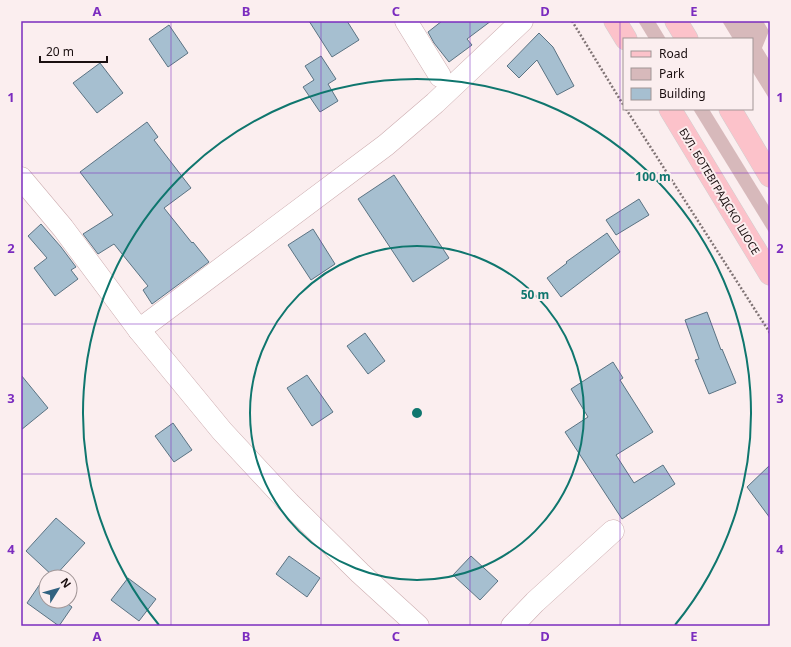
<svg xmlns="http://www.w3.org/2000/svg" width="791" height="647" viewBox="0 0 791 647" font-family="'Noto Sans',sans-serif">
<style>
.green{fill:#d7b9bb}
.building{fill:#a6bfd0;stroke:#5b7383}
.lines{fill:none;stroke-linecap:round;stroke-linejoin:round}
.minor-casing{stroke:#cdadb0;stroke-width:23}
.major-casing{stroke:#d1cfcf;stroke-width:23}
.path{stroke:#807475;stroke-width:2.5;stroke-dasharray:2 2;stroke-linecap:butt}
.minor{stroke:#fff;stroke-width:22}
.major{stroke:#fcc2ca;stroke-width:22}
.grid{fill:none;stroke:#7b2cbf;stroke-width:1;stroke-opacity:0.55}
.ring{fill:none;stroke:#0f766e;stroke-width:2}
.labels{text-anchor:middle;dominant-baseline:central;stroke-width:4;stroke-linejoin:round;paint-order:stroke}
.street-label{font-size:11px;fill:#1a0f10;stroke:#fbeeef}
.centre{fill:#0f766e;stroke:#fbeeef;stroke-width:2}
.ring-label{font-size:12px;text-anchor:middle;font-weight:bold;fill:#0f766e;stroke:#fbeeef;stroke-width:4;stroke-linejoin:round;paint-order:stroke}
.neatline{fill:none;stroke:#7b2cbf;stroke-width:1.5}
.grid-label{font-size:13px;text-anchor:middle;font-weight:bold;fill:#7b2cbf}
</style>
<rect width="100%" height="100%" fill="#fbeeef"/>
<g class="green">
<path d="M638,21h17l11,18h-17z"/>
<path d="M722,21h41l6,10 -7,17 8,13v39l-18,-29v-32h-19z"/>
<path d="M693,109h16l61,99v26z"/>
</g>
<g class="building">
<path d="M309,21h38l12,19 -27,17z"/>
<path d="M442,21h49l-24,18 5,6 -23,17 -15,-19 -6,-11z"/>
<path d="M169,25l19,28 -20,14 -19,-28z"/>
<path d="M539,33l14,14 21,39 -17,9 -20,-35 -18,18 -12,-12z"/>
<path d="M321,56l15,23 -8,5 10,17 -18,11 -17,-25 11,-7 -9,-14z"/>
<path d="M100,63l23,30 -26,20 -24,-30z"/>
<path d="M147,122l11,15 -4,3 37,48 -27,20 28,35 1,-1 16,20 -57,42 -9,-14 5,-4 -34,-42 -16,10 -15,-20 30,-19 -33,-43z"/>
<path d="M394,175l55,83 -36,24 -55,-83z"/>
<path d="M639,199l10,16 -33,20 -10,-15z"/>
<path d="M41,224l20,23 15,20 -5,3 7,9 -23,17 -21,-28 13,-10 -19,-22z"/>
<path d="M313,229l22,35 -24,16 -23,-35z"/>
<path d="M607,233l13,19 -59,45 -14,-19 20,-15 -1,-1z"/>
<path d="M707,312l14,38 1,-1 14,34 -27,11 -14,-34 4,-1 -14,-39z"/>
<path d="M365,333l20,28 -17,13 -21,-28z"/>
<path d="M613,362l10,16 -3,2 33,52 -37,23 18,28 29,-18 12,19 -53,35 -57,-87 23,-15 -17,-28z"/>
<path d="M21,375l27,33 -27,22z"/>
<path d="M307,375l26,37 -21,14 -25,-38z"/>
<path d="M173,423l19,27 -18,12 -19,-26z"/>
<path d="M770,465v53l-23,-31z"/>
<path d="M56,518l29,25 -31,34 -28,-26z"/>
<path d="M289,556l31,22 -13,19 -31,-23z"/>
<path d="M471,556l27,25 -18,19 -27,-25z"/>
<path d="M128,578l28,21 -17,22 -28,-21z"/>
<path d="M40,584l6,4v13h18l8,6 -13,19 -32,-23z"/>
</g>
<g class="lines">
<g class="minor-casing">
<g id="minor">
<path d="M406,21l34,55"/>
<path d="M21,178l42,50 76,102 83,101 67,72 71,70 58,53"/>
<path d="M139,330l247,-185 49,-42 87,-82"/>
<path d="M512,626l23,-24 78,-71"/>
</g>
</g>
<g class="major-casing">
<g id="major">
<path d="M615,21l11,18"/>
<path d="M676,21l11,18"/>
<path d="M670,109l100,165"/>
<path d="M730,109l40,67"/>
</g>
</g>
<g class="path">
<path d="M572,21l52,85"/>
<path d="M626,109l144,224"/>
</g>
<use href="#minor" class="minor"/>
<use href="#major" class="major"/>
</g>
<path class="grid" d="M171,21v605M321,21v605M470,21v605M620,21v605M21,173h749M21,324h749M21,474h749"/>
<g class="ring">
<circle cx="417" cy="413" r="167"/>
<path d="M159 625A334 334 0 1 1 675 625"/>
</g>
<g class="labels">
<g class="street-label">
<text transform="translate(720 191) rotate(59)">БУЛ. БОТЕВГРАДСКО ШОСЕ</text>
</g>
</g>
<circle cx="417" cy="413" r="6" class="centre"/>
<g class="ring-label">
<text x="653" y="181">100 m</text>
<text x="535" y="299">50 m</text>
</g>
<rect width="791" height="647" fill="none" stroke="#fbeeef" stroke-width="44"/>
<rect x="623" y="38" width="130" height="72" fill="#fbeeef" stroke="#a19596"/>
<rect x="631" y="51" width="20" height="6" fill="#fcc2ca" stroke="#a19596"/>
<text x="659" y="58" font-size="12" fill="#1a0f10">Road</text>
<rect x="631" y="68" width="20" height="12" fill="#d7b9bb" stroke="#a19596"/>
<text x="659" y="78" font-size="12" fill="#1a0f10">Park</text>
<rect x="631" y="88" width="20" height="12" fill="#a6bfd0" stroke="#a19596"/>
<text x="659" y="98" font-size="12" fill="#1a0f10">Building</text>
<g transform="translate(58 589) rotate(53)"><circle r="19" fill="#fbeeef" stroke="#a19596"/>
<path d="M0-3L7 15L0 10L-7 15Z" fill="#316280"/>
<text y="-6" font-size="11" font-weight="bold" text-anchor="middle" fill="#1a0f10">N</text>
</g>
<path d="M40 56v6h67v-6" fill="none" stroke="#1a0f10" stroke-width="2"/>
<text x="46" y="56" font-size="12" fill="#1a0f10" stroke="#fbeeef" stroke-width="3" paint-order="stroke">20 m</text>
<rect x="22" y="22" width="747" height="603" class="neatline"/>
<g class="grid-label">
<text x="97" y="16">A</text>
<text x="246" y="16">B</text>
<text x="396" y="16">C</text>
<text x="545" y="16">D</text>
<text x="694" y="16">E</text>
<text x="11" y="102">1</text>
<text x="780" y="102">1</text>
<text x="11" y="253">2</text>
<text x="780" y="253">2</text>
<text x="11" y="403">3</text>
<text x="780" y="403">3</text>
<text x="11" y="554">4</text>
<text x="780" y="554">4</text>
<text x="97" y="641">A</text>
<text x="246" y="641">B</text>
<text x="396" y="641">C</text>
<text x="545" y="641">D</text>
<text x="694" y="641">E</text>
</g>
</svg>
